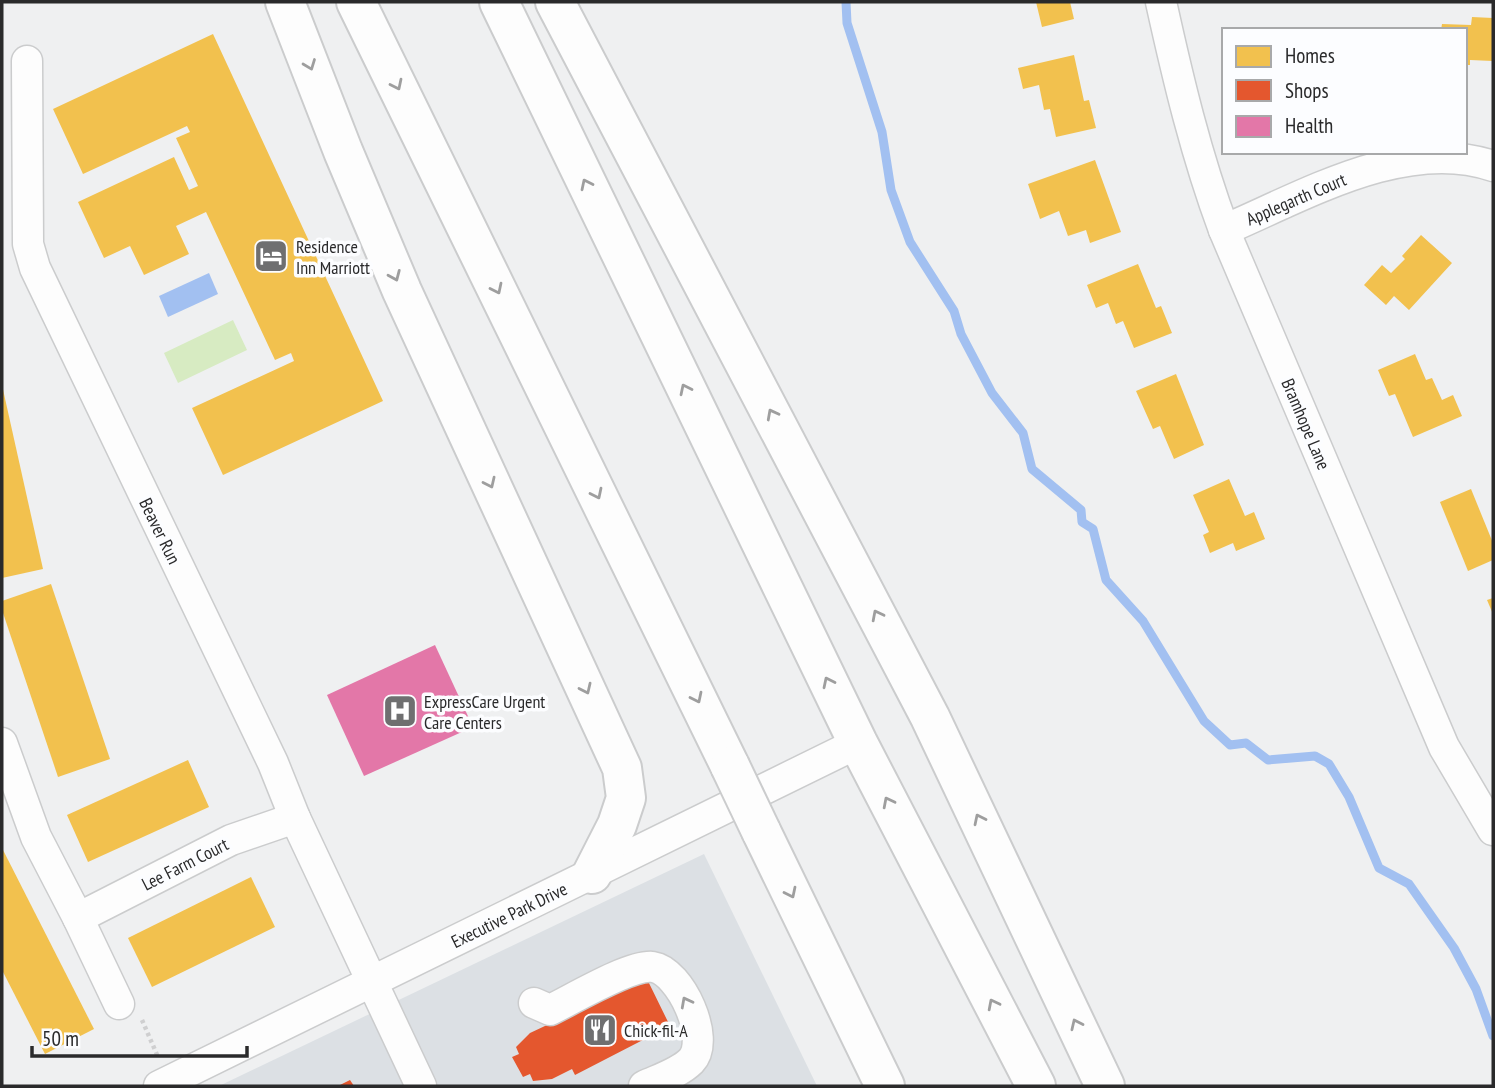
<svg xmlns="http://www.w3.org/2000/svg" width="1495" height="1088" viewBox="0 0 1495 1088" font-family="'PT Sans Narrow',sans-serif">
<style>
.built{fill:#dce0e4}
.green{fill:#d7ebc2}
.water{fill:#a2c0f1}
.homes{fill:#f2c14e}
.shops{fill:#e4572e}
.health{fill:#e377a8}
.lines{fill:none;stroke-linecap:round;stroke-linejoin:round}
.stream{stroke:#a2c0f1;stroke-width:9}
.minor-casing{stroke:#cbcccd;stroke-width:33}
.highway-casing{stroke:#cbcccd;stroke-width:42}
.path{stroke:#cfcfd0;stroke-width:4.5;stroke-dasharray:3.5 3.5;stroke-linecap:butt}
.minor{stroke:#fdfdfd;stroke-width:30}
.highway{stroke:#fdfdfd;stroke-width:38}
.highway-bridge-casing{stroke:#cbcccd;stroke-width:42;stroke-linecap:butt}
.highway-bridge{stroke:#fdfdfd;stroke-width:38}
.oneway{stroke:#9e9e9e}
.labels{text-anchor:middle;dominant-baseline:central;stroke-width:7;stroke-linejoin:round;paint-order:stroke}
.street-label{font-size:18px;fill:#2a2a2b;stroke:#fcfdff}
.poi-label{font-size:18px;fill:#2a2a2b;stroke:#fcfdff;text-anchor:start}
</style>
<rect width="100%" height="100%" fill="#eff0f1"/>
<path class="built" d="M704,854l113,232h-598z"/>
<path class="green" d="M233,320l14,30 -69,33 -14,-30z"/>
<path class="water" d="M209,273l9,21 -50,23 -9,-21z"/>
<g class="homes">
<path d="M1036,2h34l4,17 -32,8z"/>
<path d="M1472,17l21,1v43l-23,-1v5h-5v-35h-24l1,-6 29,1z"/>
<path d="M213,34l170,367 -160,74 -31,-67 102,-47 -3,-8 -16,7 -69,-148 -30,14 13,28 -45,21 -14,-29 -26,12 -26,-56 96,-45 15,33 9,-4 -22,-48 14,-6 -3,-6 -104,48 -30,-65z"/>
<path d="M1074,55l10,46 5,-1 7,28 -40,9 -6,-28 -6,1 -5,-25 -16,4 -5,-21z"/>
<path d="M1095,160l26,72 -31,11 -4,-13 -18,6 -9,-25 -19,8 -12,-35z"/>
<path d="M1421,235l31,28 -43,47 -15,-14 -8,9 -22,-20 18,-20 9,8 14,-14 -3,-3z"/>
<path d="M1138,264l18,44 5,-2 11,27 -38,15 -11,-27 -7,3 -8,-21 -12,5 -9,-23z"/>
<path d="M1415,354l11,26 6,-2 10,22 11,-5 9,21 -49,21 -18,-43 -6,2 -11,-26z"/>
<path d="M1176,374l28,71 -30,14 -14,-33 -7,3 -17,-38z"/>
<path d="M2,385l41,184 -41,9z"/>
<path d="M1229,479l16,37 9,-4 11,27 -29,12 -3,-8 -23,10 -7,-18 6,-3 -16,-37z"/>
<path d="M1471,489l22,54v17l-25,11 -28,-69z"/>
<path d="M51,584l59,175 -52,18 -56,-167v-9z"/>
<path d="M1493,598v16l-6,-14z"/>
<path d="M188,760l21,47 -121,55 -21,-47z"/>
<path d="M2,848l92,181 -49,25 -43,-84z"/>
<path d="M251,877l24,50 -123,60 -24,-49z"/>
</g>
<g class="shops">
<path d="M647,979l23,47 -95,49 -3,-6 -20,10 -19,2 -3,-7 -7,3 -11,-20 7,-3 -3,-7 14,-14 32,-15 -2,-4z"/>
<path d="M350,1080l4,6h-16z"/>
</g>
<path class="health" d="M435,645l38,82 -109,49 -37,-81z"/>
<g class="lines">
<path class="stream" d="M846,2l1,21 35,109 9,58 19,52 44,69 7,23 31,59 31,40 9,36 49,41 1,12 11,7 13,51 37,41 61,100 26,24 16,-2 22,17 47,-4 14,8 20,33 30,71 30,16 45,64 22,41 17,47"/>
<g class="minor-casing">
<g id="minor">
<path d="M1161,2c17,77 35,153 63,228l220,517 49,83"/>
<path d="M27,61l1,183 7,24 238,495 22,55 126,268"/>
<path d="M1224,230c80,-34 181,-94 269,-64"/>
<path d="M2,743l34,94 42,81 153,-78 64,-22"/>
<path d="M78,918l41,86"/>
<path d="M534,1003l16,7c23,-11 81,-46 103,-43 27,4 59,72 38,94 -12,12 -32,18 -47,25"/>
<path d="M159,1086l699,-343"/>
</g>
</g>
<g class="highway-casing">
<g id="highway">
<path d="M285,2l58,149 59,140 220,477 4,30 -9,27 -25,49"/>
<path d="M356,2l374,764"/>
<path d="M499,2l359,741 178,343"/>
<path d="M555,2l375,715 175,369"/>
<path d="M761,831l124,255"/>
</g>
</g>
<path class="path" d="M142,1020l16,37"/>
<use href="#minor" class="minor"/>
<use href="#highway" class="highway"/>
<g class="highway-bridge-casing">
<path id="highway-bridge" d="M730,766l31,65"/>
</g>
<use href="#highway-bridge" class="highway-bridge"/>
</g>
<defs><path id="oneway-chevron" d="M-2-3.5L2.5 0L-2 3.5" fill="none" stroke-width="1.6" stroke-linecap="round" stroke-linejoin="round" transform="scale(1.75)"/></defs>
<g class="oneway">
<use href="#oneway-chevron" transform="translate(310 65) rotate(69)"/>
<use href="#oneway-chevron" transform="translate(397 85) rotate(64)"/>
<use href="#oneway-chevron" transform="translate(586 184) rotate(-116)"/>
<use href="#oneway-chevron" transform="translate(395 276) rotate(67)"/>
<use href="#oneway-chevron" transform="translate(497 289) rotate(64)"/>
<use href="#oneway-chevron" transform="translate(685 389) rotate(-116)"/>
<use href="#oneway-chevron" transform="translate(772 414) rotate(-118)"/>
<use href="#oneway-chevron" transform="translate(490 483) rotate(65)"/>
<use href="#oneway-chevron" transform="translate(597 494) rotate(64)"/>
<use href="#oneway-chevron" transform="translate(877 615) rotate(-117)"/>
<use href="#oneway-chevron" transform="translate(828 682) rotate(-116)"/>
<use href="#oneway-chevron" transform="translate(586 689) rotate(65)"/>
<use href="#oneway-chevron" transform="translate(697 698) rotate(64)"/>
<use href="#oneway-chevron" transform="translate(888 802) rotate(-117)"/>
<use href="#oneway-chevron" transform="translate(979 819) rotate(-116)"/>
<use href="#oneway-chevron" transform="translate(791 893) rotate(64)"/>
<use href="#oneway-chevron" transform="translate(686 1002) rotate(-118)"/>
<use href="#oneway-chevron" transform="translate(993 1004) rotate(-117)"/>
<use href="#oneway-chevron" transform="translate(1076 1024) rotate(-115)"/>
</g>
<defs>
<g id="hotel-square" transform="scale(1.75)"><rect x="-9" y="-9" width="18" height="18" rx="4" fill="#6f6f70" stroke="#fcfdff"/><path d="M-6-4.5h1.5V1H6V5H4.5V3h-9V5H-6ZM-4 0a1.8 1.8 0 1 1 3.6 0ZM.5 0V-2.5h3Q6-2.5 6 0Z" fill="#fff"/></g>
<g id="hospital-square" transform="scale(1.75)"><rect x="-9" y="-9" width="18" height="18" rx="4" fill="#6f6f70" stroke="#fcfdff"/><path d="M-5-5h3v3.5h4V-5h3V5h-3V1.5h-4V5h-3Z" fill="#fff"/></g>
<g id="restaurant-square" transform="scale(1.75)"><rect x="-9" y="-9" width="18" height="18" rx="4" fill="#6f6f70" stroke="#fcfdff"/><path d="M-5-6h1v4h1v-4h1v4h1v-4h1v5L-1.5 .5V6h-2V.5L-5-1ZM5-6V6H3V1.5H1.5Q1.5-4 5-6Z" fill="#fff"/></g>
</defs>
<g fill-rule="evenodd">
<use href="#hotel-square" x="271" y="256"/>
<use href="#hospital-square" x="400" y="711"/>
<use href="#restaurant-square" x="600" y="1030"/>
</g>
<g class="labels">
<g class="street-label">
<text transform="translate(1296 199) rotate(-23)">Applegarth Court</text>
<text transform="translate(1306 424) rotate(67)">Bramhope Lane</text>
<text transform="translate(160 531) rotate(64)">Beaver Run</text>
<text transform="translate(185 864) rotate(-27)">Lee Farm Court</text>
<text transform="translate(509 915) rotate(-26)">Executive Park Drive</text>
</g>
<g class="poi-label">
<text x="296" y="246">Residence<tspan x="296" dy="21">Inn Marriott</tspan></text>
<text x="424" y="701">ExpressCare Urgent<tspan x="424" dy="21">Care Centers</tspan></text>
<text x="624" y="1030">Chick-fil-A</text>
</g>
</g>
<rect width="1495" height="1088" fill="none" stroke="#2a2a2b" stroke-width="7"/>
<rect x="1222" y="28" width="245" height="126" fill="#fcfdff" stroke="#a8a9aa" stroke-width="2"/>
<rect x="1236" y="46" width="35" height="21" fill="#f2c14e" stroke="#a8a9aa" stroke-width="2"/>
<text x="1285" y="63" font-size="21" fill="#2a2a2b">Homes</text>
<rect x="1236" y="80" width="35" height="21" fill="#e4572e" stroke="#a8a9aa" stroke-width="2"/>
<text x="1285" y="98" font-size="21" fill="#2a2a2b">Shops</text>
<rect x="1236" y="116" width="35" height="21" fill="#e377a8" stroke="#a8a9aa" stroke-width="2"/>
<text x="1285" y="133" font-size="21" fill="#2a2a2b">Health</text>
<path d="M32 1046v10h215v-10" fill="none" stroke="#2a2a2b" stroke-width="3.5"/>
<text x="42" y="1046" font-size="21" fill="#2a2a2b" stroke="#fcfdff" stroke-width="5" paint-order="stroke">50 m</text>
</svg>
